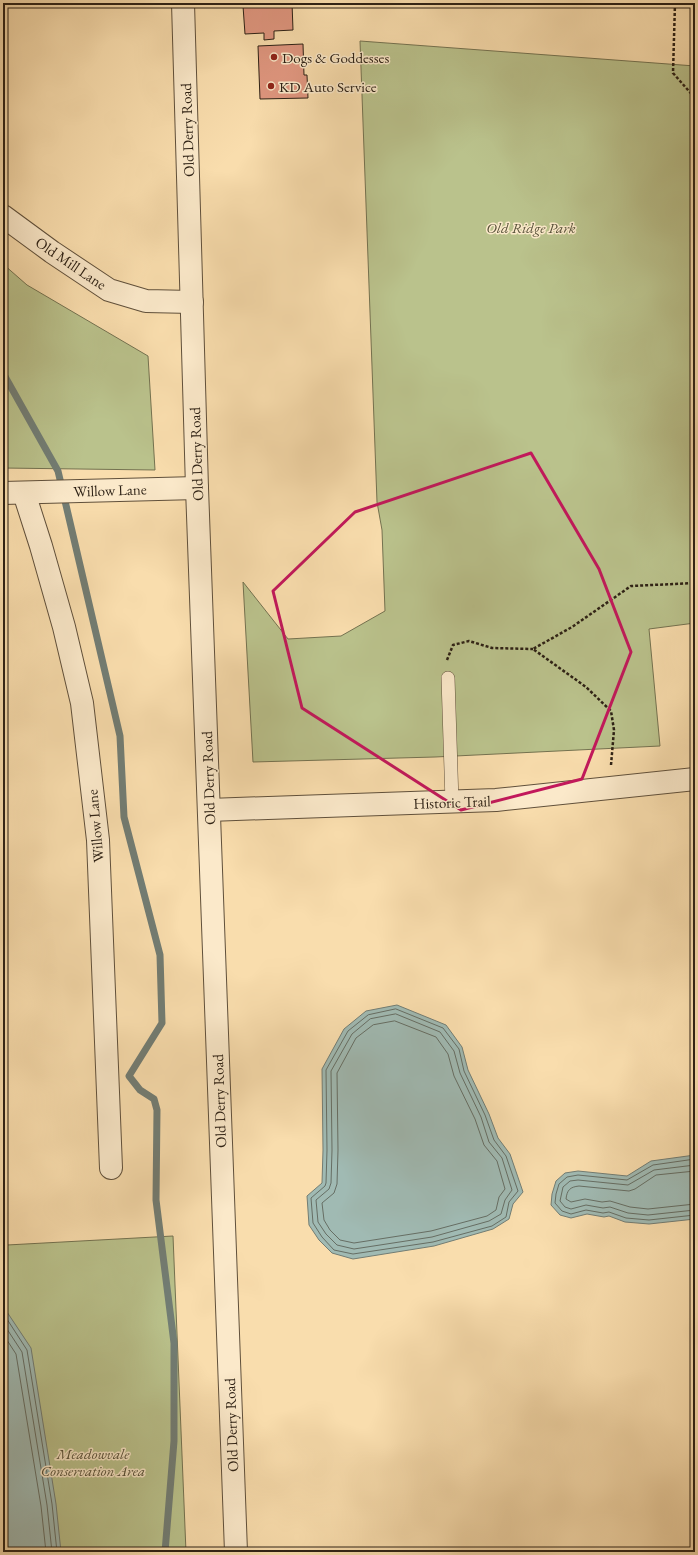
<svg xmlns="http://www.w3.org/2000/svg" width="698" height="1555" viewBox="0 0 698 1555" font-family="'EB Garamond',serif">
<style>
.green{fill:#bac28c;stroke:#747250}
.water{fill:#a0bab3;stroke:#727d74}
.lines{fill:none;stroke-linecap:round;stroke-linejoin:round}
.shore{stroke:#666e64;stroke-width:1}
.stream{stroke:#727d74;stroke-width:7}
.building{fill:#df967f;stroke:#2d2115}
.service-casing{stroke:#60503b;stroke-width:14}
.minor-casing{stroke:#60503b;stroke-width:24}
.tertiary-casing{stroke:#60503b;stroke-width:24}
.path{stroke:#2d2115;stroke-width:2.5;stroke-dasharray:3 2;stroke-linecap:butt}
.service{stroke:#fbe9ca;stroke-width:13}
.minor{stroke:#fbe9ca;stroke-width:22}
.tertiary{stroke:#fbe9ca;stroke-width:22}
.marked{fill:none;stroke:#c2185b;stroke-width:3;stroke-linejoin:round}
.poi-dot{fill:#8f2418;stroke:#fbe9ca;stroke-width:1.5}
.labels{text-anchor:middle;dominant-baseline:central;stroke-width:3;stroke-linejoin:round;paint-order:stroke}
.poi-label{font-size:15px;fill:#2d2115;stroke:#fbe9ca;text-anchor:start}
.street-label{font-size:15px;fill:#2d2115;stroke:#fbe9ca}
.park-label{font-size:15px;font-style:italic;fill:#575139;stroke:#fbe9ca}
</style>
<rect width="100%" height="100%" fill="#f9ddad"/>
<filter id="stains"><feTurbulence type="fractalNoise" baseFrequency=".005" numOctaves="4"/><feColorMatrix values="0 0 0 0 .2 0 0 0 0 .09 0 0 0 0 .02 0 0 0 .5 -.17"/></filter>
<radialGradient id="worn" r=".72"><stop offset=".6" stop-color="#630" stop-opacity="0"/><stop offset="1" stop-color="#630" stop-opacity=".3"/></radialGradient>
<g class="green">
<path d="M360,41l335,25v557l-46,6 11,117 -225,11 -182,5 -10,-180 45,57 53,-3 44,-25 -3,-81 -5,-28z"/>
<path d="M3,264l24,21 121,71 7,114 -152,-2z"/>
<path d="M173,1236l13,316h-183v-312l4,5z"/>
</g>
<g class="water">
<path d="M397,1005l49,20 16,22 6,23 21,44 9,24 12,16 13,38 -10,12 -4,15 -16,10 -59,17 -81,13 -21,-6 -13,-13 -10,-15 -2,-29 15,-13 1,-33 -1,-81 22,-40 22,-18z"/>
<path d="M695,1155v64l-46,5 -24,-2 -16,-6 -5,1 -17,-3 -16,4 -11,-3 -9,-10 1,-11 4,-13 9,-8 13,-2 49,5 24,-15z"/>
<path d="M3,1306l28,42 25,156 5,48h-58z"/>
</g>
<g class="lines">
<g class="shore">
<path d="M396,1009l47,19 16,21 5,22 21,44 9,25 12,16 12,35 -9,11 -3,15 -14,9 -59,16 -80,12 -19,-4 -12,-13 -9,-14 -2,-25 14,-12 1,-3 1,-33 -1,-80 22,-39 20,-16z"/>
<path d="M396,1014l44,18 14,19 6,22 21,44 8,25 13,16 10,32 -7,10 -4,14 -12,7 -57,16 -78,12 -17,-4 -11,-11 -8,-12 -2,-22 13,-11 2,-6 1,-33 -1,-79 21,-37 18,-15z"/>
<path d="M395,1021l41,16 12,17 6,22 21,43 9,26 13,16 8,28 -6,8 -3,13 -9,6 -56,15 -77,12 -14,-3 -10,-10 -6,-10 -2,-17 12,-10 3,-9 1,-34 -1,-77 19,-35 17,-13z"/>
<path d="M695,1159l-42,6 -26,15 -49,-5 -11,2 -8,7 -3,10 -1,9 7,8 9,3 15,-4 17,3 6,-1 17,6 23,2 46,-5"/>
<path d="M695,1165l-41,5 -26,15 -50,-5 -8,1 -7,6 -3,14 5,6 6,2 15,-4 17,3 7,-1 18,6 20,2 47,-5"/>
<path d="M695,1171l-39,4 -21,14 -6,2 -50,-5c-9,1 -12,4 -13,13l5,3 14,-3 17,3 8,-1 20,6 18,2 47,-5"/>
<path d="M3,1313l24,37 25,154 5,48"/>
<path d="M3,1323l19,29 25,153 5,47"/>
<path d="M3,1334l13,20 25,152 5,46"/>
</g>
<path class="stream" d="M3,373l55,98 62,265 4,81 36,138 2,68 -33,53 11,14 14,9 3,11 -1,90 18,143v98l-9,111"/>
</g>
<g class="building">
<path d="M292,3l1,27 -19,1v8l-10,1v-7l-19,1 -2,-28z"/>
<path d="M303,44l1,31h3l1,23 -48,1 -2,-53z"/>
</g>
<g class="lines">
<g class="service-casing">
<path id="service" d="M448,678l4,124"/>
</g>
<g class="minor-casing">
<g id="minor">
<path d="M3,216l49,36 57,38 37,11 46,1"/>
<path d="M3,493l194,-5"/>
<path d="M24,493l17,53 23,81 18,76 16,137 13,328"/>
<path d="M209,810l287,-10 199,-21"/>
</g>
</g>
<g class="tertiary-casing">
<path id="tertiary" d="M183,3l14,485 39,1064"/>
</g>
<g class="path">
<path d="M675,3l-2,70 22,25"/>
<path d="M447,660l6,-15 16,-4 23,7 41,1"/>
<path d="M611,765l3,-35 -3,-19 -25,-24 -53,-38 39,-22 59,-41 64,-3"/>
</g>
<use href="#service" class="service"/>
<use href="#minor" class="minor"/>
<use href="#tertiary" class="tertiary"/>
</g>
<path class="marked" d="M531,453l68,116 32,83 -49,127 -121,31 -159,-102 -29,-117 82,-79z"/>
<g class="poi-dot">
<circle cx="274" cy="57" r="4"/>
<circle cx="271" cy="86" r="4"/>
</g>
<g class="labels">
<g class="poi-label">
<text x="282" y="57">Dogs &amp; Goddesses</text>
<text x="279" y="86">KD Auto Service</text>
</g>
<g class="street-label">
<text transform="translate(187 130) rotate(-92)">Old Derry Road</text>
<text transform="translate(71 263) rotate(34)">Old Mill Lane</text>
<text transform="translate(196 454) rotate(-92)">Old Derry Road</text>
<text transform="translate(110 490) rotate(-2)">Willow Lane</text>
<text transform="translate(208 778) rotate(-92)">Old Derry Road</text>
<text transform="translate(452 802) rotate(-2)">Historic Trail</text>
<text transform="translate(95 826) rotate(-95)">Willow Lane</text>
<text transform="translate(219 1101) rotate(-92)">Old Derry Road</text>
<text transform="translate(231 1425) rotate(-92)">Old Derry Road</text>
</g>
<g class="park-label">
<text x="531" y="227">Old Ridge Park</text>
<text x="93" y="1453">Meadowvale<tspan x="93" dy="17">Conservation Area</tspan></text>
</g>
</g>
<rect width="698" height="1555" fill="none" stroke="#f9ddad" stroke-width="16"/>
<rect x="4" y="4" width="690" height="1547" fill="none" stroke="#2d2115" stroke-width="2"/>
<rect x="8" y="8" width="682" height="1539" fill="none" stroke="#2d2115"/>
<rect width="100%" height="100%" filter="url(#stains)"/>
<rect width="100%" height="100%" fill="url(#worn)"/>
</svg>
